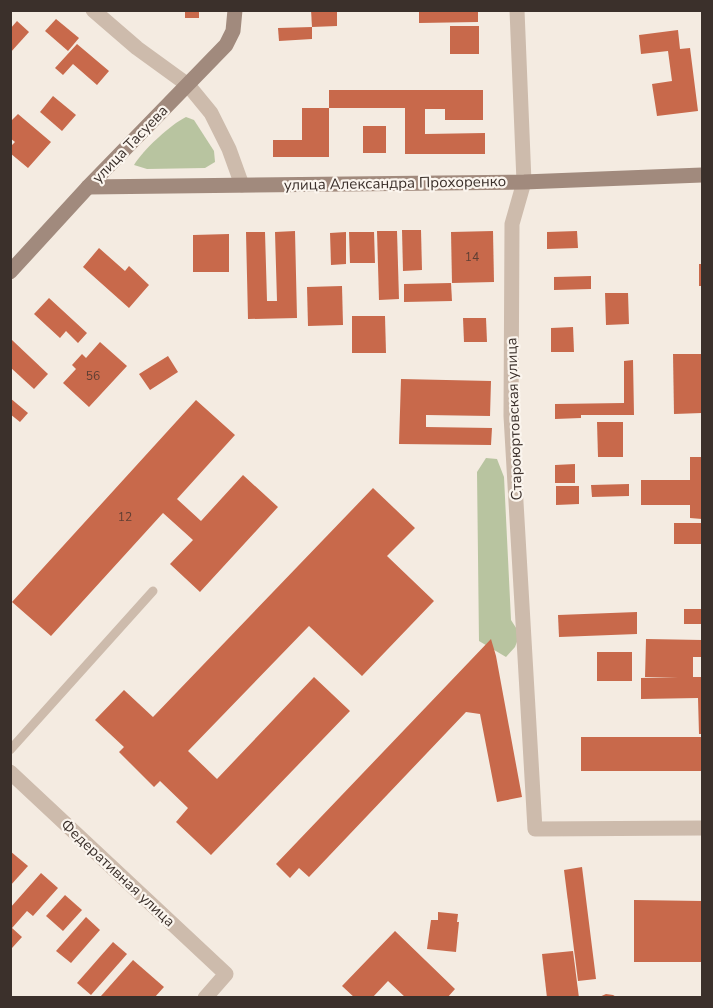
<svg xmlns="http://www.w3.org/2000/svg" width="713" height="1008" viewBox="0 0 713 1008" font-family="'Nunito Sans',sans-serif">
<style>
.green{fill:#b8c4a0}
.building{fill:#c8694b}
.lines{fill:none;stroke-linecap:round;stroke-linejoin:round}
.lane{stroke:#cdbbac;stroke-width:9}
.street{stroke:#cdbbac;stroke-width:15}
.secondary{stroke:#a18a7d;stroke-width:15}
.labels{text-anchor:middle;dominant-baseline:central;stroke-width:4.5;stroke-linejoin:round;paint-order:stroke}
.number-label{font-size:12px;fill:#5e3e33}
.street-label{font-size:15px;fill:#3b302b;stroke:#fbf5ee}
</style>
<rect width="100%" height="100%" fill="#f4ebe1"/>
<g class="green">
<path d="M186,117l8,3 20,31 1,11 -10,6 -58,1 -13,-4c9,-15 36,-40 52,-48z"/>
<path d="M486,458l11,1 7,18 7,143 9,14 -5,13 -9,10 -27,-16 -2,-169z"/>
</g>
<g class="building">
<rect x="185" y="10" width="14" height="8"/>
<path d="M311,10h26v16l-25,1z"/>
<path d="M419,10h59v12l-59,1z"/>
<path d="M56,19l23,19 -11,13 -23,-20z"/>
<path d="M17,21l12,11 -19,21v-24z"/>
<rect x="450" y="26" width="29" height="28"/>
<path d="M312,27v12l-33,2 -1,-13z"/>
<path d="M678,30l2,19 10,-1 8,63 -41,5 -5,-32 20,-3 -4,-30 -27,3 -2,-19z"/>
<path d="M77,44l32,27 -12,14 -24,-21 -10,11 -8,-7z"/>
<path d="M329,90h154v30h-38v-11h-20v25l60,-1v21h-80v-46h-76v49h-56v-17h29v-32h27z"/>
<path d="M53,96l23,19 -14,16 -22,-19z"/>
<path d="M18,114l33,28 -23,26 -18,-15v-6l5,-5 -5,-4v-16z"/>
<rect x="363" y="126" width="23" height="27"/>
<path d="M402,230h19l1,40 -19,1z"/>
<path d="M295,231l2,87 -49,1 -2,-87h19l2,69h10l-2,-69z"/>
<path d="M377,231h20l2,68 -20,1z"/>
<path d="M493,231l1,51 -42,1 -1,-51z"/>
<path d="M577,231l1,17 -31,1v-17z"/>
<path d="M346,232v32l-15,1 -1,-32z"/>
<path d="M349,232h25l1,31h-25z"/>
<path d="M229,234v38h-36v-37z"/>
<path d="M99,248l26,23 4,-5 20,19 -20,23 -46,-41z"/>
<rect x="699" y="264" width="3" height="22"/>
<path d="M591,276v13l-37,1v-13z"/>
<path d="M451,283l1,18 -48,1v-18z"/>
<path d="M342,286l1,39 -35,1 -1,-39z"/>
<path d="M605,293h23l1,31 -23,1z"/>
<path d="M49,298l38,35 -9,10 -12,-12 -6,7 -26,-24z"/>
<path d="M352,316h33l1,37h-34z"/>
<path d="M463,318h23l1,24h-23z"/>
<path d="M573,327l1,25h-23v-24z"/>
<path d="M12,340l36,34 -14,15 -24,-22z"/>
<path d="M100,342l27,24 -38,41 -26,-24 13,-14 -4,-4 10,-11 4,4z"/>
<path d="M673,354h29v59l-28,1z"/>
<path d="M168,356l10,16 -28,18 -11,-16z"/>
<path d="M633,360l1,55h-53v3l-26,1v-15l69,-1v-42z"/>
<path d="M401,379l90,2 -1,35 -64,-1v12l66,1 -1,17 -92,-1z"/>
<path d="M10,398l18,15 -8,9 -10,-8z"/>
<path d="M196,400l39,35 -58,64 24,22 42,-46 35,32 -78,85 -30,-28 23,-24 -30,-27 -112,123 -39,-34z"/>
<path d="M597,422h26v35h-25z"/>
<path d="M690,457h12v62l-12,-1v-13h-49v-25h49z"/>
<path d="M575,464v19h-20v-18z"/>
<path d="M629,484v12l-37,1 -1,-12z"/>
<path d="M556,486h23v18l-23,1z"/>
<path d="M373,488l42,40 -28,28 47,45 -72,75 -53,-50 -121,125 29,28 97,-102 36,34 -139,144 -35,-33 12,-14 -28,-27 -6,6 -35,-35 5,-5 -29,-27 29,-30 29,27z"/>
<rect x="674" y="523" width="28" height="21"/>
<rect x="684" y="609" width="18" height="15"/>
<path d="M637,612v22l-78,3 -1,-22z"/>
<path d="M491,639l5,17 26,141 -25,5 -17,-88 -14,-2 -157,165 -10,-9 -9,10 -14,-14z"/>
<path d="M646,639l56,1v17h-9v20h9v57h-3l-1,-36 -57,1v-21l37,-1h-33z"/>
<rect x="597" y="652" width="35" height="29"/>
<rect x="581" y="737" width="121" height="34"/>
<path d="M10,851l18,15 -18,20z"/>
<path d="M582,867l14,112 -18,2 -14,-111z"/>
<path d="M41,873l17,15 -25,28 -6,-5 -15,17 10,9 -10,11 -2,-1v-39z"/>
<path d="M65,895l17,15 -19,21 -17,-15z"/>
<path d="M634,900l68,1v61h-68z"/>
<path d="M438,912l20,2 -1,8h2l-3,30 -29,-3 4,-29h7z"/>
<path d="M86,917l14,13 -29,33 -15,-12z"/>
<path d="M395,931l60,58 -8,9h-41l-18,-17 -16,17h-17l-13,-12z"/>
<path d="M113,942l14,12 -36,41 -14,-12z"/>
<path d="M573,951l6,47h-32l-5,-44z"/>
<path d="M133,960l31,27 -10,11h-51l-2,-2z"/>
<path d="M606,994l7,1 5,3h-21z"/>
</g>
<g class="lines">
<path class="lane" d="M10,750l143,-159"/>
<g class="street">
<path d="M93,10l44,38 51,37 23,28 18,36 13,36"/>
<path d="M517,10l7,172 -12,42 -1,192 24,413 167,-1"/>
<path d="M10,772l216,202 -21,24"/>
</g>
<g class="secondary">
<path d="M88,187l436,-5 178,-7"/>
<path d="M10,272l78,-85 138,-142 7,-14 2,-21"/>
</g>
</g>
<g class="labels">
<g class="number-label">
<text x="472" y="257">14</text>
<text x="93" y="376">56</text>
<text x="125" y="517">12</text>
</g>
<g class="street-label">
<text transform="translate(130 144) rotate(-46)">улица Тасуева</text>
<text transform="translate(395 183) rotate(-1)">улица Александра Прохоренко</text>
<text transform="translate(514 419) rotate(-92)">Староюртовская улица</text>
<text transform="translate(118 873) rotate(43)">Федеративная улица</text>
</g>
</g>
<rect width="713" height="1008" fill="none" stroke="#3b302b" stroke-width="24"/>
</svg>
